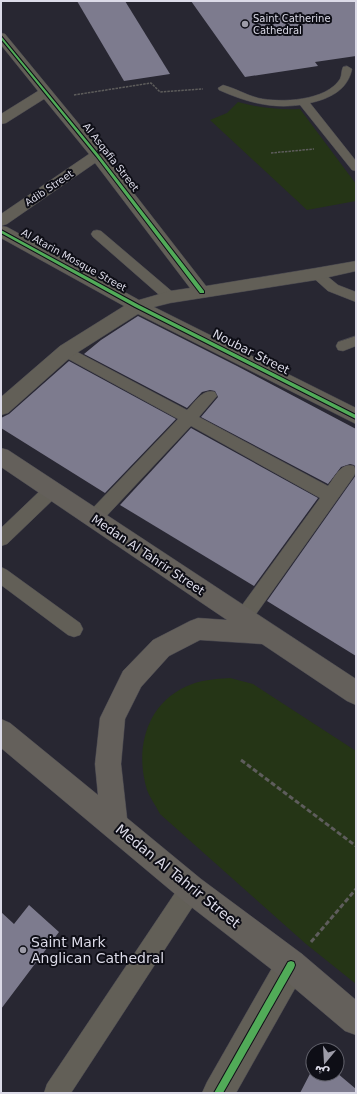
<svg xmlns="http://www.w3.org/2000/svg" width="357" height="1094" viewBox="0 0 357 1094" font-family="'DejaVu Sans','Noto Naskh Arabic',sans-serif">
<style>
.green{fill:#253516}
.building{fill:#7d7b8e}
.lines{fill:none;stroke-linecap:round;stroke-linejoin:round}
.service-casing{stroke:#46454e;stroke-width:1}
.minor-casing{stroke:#46454e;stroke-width:1}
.primary-casing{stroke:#46454e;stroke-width:1}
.path-far1{stroke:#5e5d5c;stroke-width:1.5;stroke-dasharray:2.5 1;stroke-linecap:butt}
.path{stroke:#5e5d5c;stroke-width:3;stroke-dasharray:5 2.5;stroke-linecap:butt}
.service{fill:#625f57;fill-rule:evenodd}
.minor{fill:#625f57;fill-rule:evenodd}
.primary{fill:#64605b;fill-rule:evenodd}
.cycleway-casing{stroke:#0e0e16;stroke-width:2}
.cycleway{fill:#51ab58;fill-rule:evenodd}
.poi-dot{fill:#9d9ca8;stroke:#0e0e16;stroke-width:1.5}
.labels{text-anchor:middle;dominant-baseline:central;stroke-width:4;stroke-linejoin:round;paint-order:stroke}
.far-poi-label{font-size:10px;fill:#dcdbe8;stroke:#0e0e16;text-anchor:start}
.far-street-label{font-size:10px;fill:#dcdbe8;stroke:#0e0e16}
.street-label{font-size:12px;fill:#dcdbe8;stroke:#0e0e16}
.near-street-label{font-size:14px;fill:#dcdbe8;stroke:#0e0e16}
.near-poi-label{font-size:14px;fill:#dcdbe8;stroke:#0e0e16;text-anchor:start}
</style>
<rect width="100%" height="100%" fill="#282732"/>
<g class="green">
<path d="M238,102c21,6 41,8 62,7l56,75v17l-49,9 -97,-90 17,-7z"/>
<path d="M230,678l23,6 103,67v233l-50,-40 -146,-130c-4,-8 -10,-16 -13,-24 -12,-39 -2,-84 38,-103 14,-7 30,-8 45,-9z"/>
</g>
<g class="building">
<path d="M77,1h48l45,73 -46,7z"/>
<path d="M191,1h165v55l-41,6 3,4 -73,11z"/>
<path d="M138,316l99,50 119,63v38l-2,-2 -4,-1 -9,3 -13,17 -127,-67 17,-20 -3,-6 -5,-1 -8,2 -15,16 -103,-54 17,-14z"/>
<path d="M69,361l107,58 -71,74 -104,-65v-10l8,-4z"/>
<path d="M191,428l127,70 -64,88 -134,-81z"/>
<path d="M356,475v181l-89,-55z"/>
<path d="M29,905l30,27 -58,77v-97l13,12z"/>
<path d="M313,1068v6l24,-1 19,16v4h-56z"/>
</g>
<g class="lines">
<g class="service-casing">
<g id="service">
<path d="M347,66l5,3c-4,21 -23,30 -42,34l46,58v10l-4,-1 -52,-65c-29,4 -54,-3 -81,-15l-1,-2 5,-3c12,3 23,10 35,13 23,5 68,3 82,-19 2,-4 1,-8 3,-12z"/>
<path d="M97,230l4,1 74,63 2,3 -2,3 -5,2 -5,-2 -72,-63 -2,-3 2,-3z"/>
<path d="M316,270l5,1 17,14 18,7v10l-28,-11 -19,-17 2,-3z"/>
<path d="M356,336v10l-13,5 -5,-1 -2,-4 2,-4z"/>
<path d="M66,346l121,64c8,-8 16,-22 28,-18l2,4 -18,21 129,69c7,-9 13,-24 26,-20l2,5 -2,5 -105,148 -6,2 -6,-2 -3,-6 3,-6 83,-114 -129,-72 -91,97 -6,2 -6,-2 -2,-5 2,-5 90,-94 -117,-64 -2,-4 2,-4z"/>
<path d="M52,483l6,2 2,5 -2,5 -51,49 -6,2v-18l45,-43z"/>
<path d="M1,567l6,3 73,53 3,6 -3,6 -6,2 -6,-2 -67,-50z"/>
<path d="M191,878l8,3 3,8 -3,8 -128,196h-27l3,-9 136,-203z"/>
</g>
</g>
<g class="minor-casing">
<g id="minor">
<path d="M1,33l4,1 97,118 104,134 110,-18 40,-7v10l-40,9 -146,23 -16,4 202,101v16l-218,-110 -66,42 -64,57 -7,2v-18l59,-51 64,-40 -123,-68v-12l6,1 132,73 31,-9 20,-3 -95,-125 -88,61 -6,2v-12l88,-60 -45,-55 -38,24 -5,1v-10l37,-23 -37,-46z"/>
<path d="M291,950l11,4 4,11 -4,11 -66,117h-34l5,-11 73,-128z"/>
</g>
</g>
<g class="primary-casing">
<path id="primary" d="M1,448l7,2 348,229v26l-9,-4 -85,-57 -62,-4 -31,16 -28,31 -16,32 -4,45 6,54 74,61 101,75 54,46v35l-11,-4 -65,-55 -99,-77 -180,-151v-29l9,4 88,72 -3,-31 5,-46 23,-47 30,-31 37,-19 8,-3 29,2 -226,-153z"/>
</g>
<g class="path-far1">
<path d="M74,95l77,-12 9,9 43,-3"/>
<path d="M271,153l43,-4"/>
</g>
<g class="path">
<path d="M241,760l115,86"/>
<path d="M311,942l45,-53"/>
</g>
<use href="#service" class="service"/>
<use href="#minor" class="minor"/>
<use href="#primary" class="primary"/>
<g class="cycleway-casing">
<g id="cycleway">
<path d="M1,36l97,118 106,137v2h-4l-104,-137 -95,-117z"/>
<path d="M1,230l138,75 217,110v4l-221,-112 -134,-74z"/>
<path d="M291,961l3,1 1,3 -1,3 -71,125h-9l74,-131z"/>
</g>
</g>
<use href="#cycleway" class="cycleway"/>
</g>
<g class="poi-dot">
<circle cx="245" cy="24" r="4"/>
<circle cx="23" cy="950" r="4"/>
</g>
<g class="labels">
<g class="far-poi-label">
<text x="253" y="18">Saint Catherine<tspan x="253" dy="12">Cathedral</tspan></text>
</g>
<g class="far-street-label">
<text transform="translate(111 157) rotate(52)">Al Asqafia Street</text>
<text transform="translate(49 188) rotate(-34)">Adib Street</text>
<text transform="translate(74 260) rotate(29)">Al Atarin Mosque Street</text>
</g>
<g class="street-label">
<text transform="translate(251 352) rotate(27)">Noubar Street</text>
<text transform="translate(148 555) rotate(34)">Medan Al Tahrir Street</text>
</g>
<g class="near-street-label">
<text transform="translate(178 876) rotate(39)">Medan Al Tahrir Street</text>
</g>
<g class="near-poi-label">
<text x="31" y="942">Saint Mark<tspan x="31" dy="16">Anglican Cathedral</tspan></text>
</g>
</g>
<rect width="357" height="1094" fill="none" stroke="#dcdbe8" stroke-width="4"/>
<g transform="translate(325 1062) rotate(198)"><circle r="19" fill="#0e0e16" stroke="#60606a"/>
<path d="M0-3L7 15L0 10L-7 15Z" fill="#9d9ca8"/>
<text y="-6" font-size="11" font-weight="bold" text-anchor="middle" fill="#dcdbe8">ش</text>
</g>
</svg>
